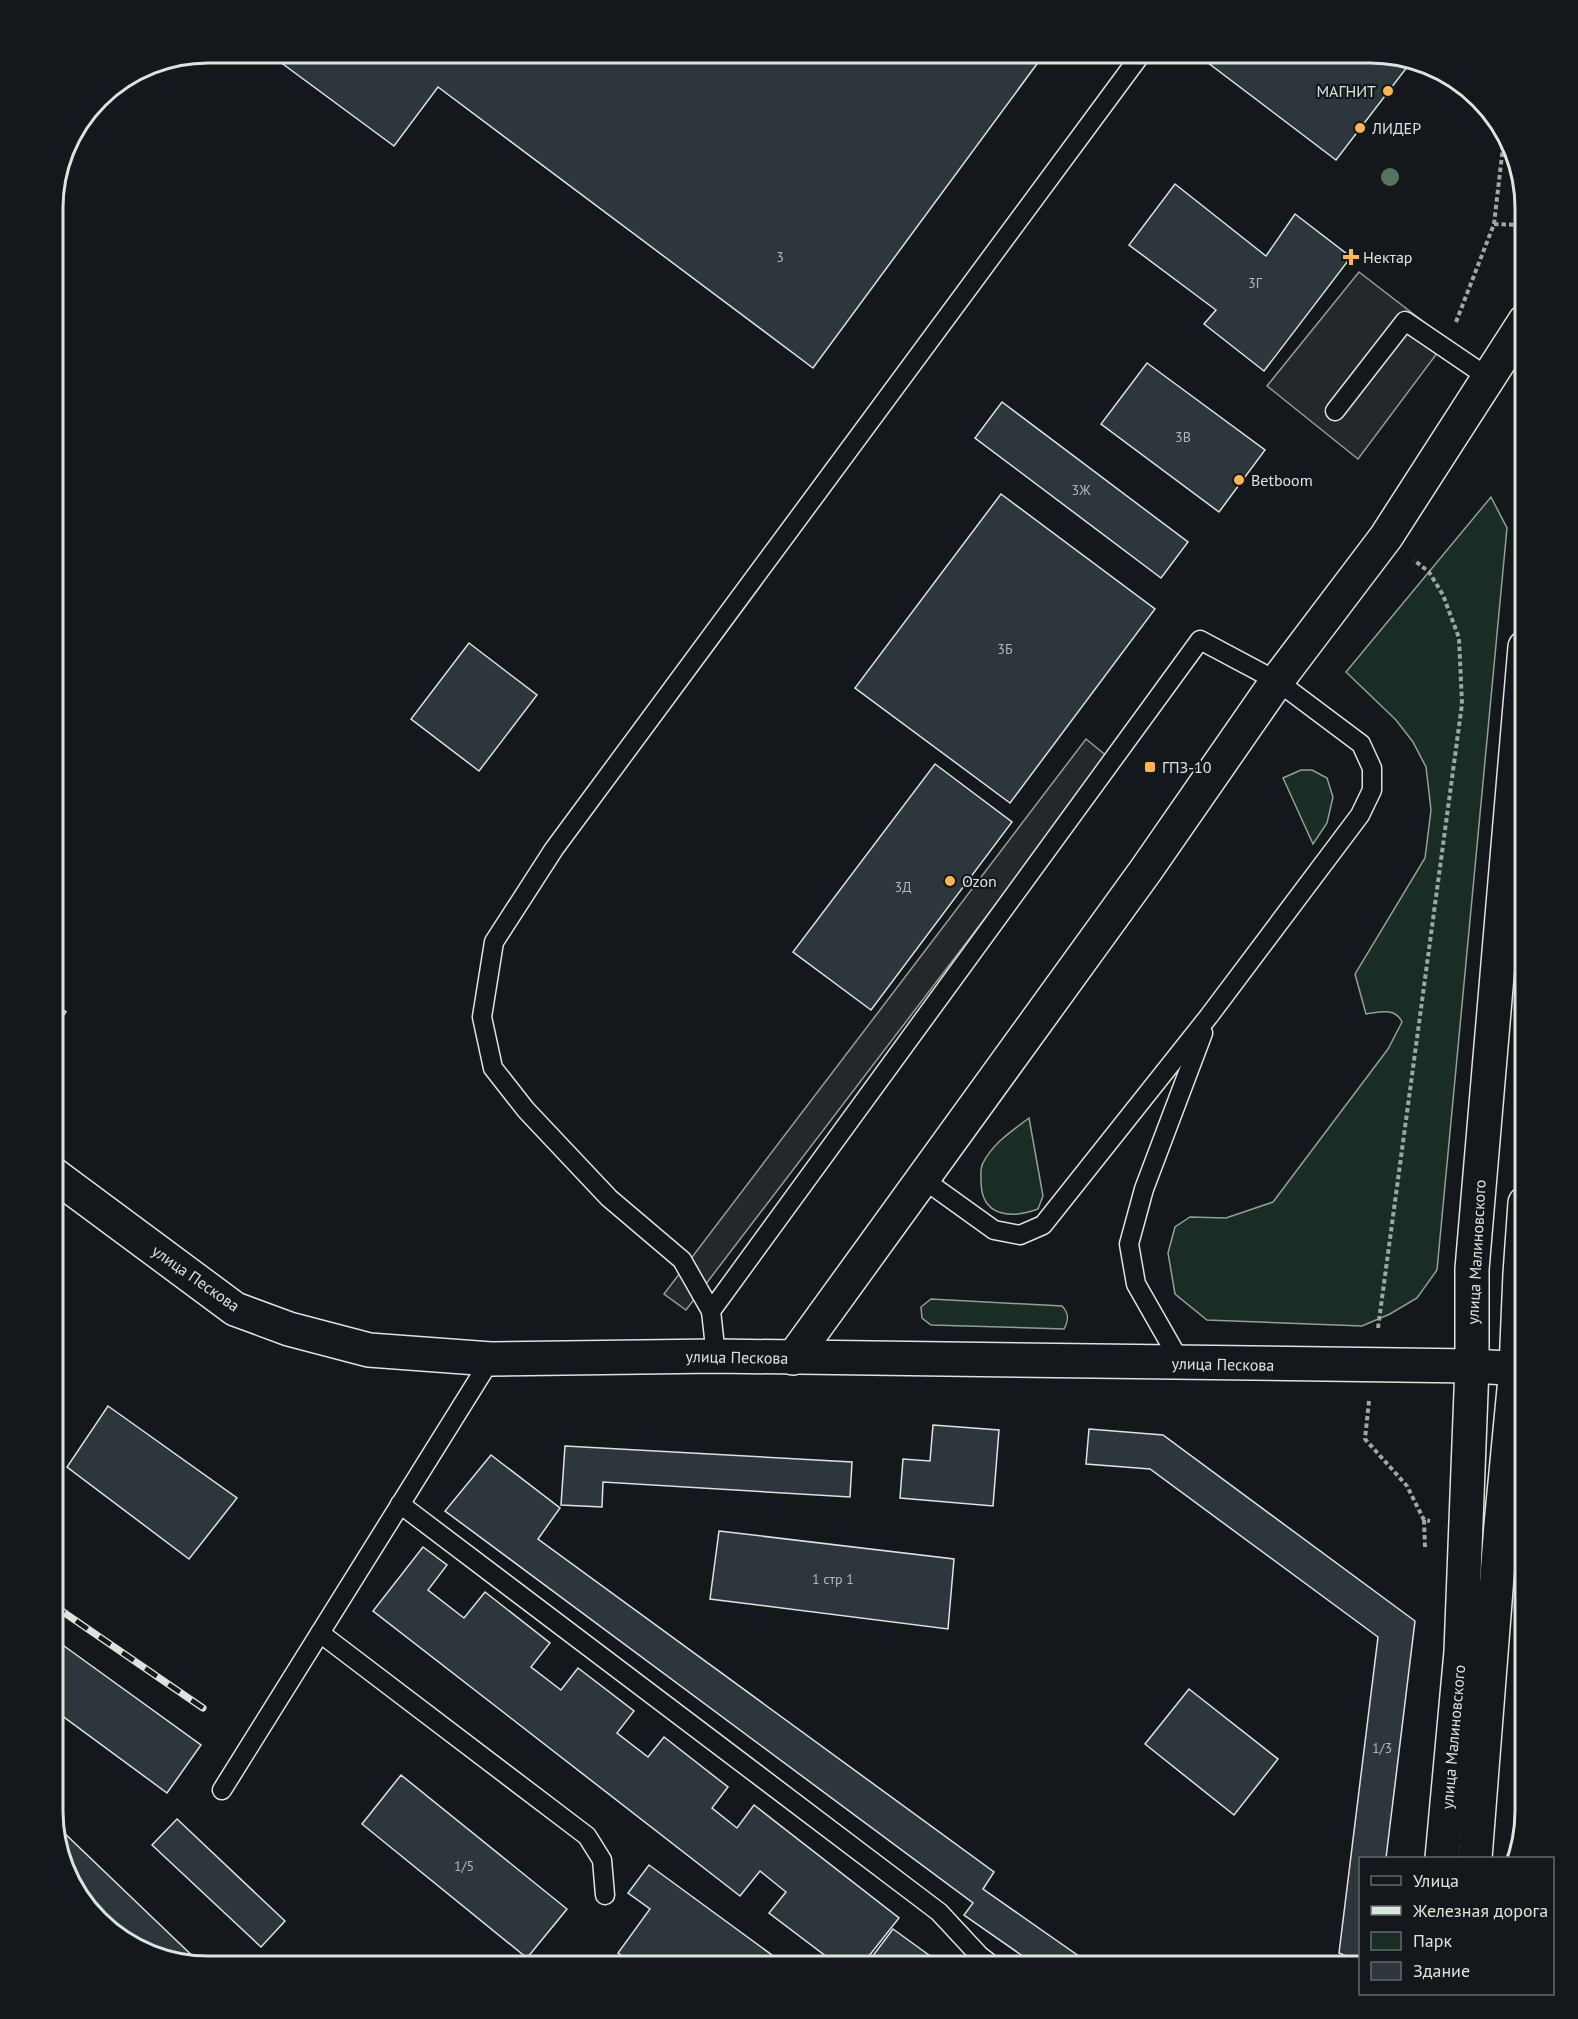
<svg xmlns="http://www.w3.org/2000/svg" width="1578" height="2019" viewBox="0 0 1578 2019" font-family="'PT Sans',sans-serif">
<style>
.green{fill:#1a2d24;stroke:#939e99;stroke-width:1.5}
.parking{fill:#24282b;stroke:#939e99;stroke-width:1.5}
.building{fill:#2c363c;stroke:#d8e6dc;stroke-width:1.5}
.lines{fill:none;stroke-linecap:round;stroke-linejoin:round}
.service-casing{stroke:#d8e6dc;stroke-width:21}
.minor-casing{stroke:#d8e6dc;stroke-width:36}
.primary-casing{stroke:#d8e6dc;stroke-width:36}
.trunk-casing{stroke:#d8e6dc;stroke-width:36}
.path{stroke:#9da8a2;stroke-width:4;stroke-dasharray:4.5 3;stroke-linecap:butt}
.service{stroke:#14181c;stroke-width:18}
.minor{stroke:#14181c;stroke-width:33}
.primary{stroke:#14181c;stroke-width:33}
.trunk{stroke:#14181c;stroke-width:33}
.rail-casing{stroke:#d8e6dc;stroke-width:7}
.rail{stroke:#14181c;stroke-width:4.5;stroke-dasharray:14;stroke-linecap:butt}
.tree{fill:#55745f}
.poi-dot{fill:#ffb74d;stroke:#14181c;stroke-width:2}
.labels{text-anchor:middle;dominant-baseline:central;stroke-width:4.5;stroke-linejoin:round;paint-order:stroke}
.number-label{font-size:14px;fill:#adbab4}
.poi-label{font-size:16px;fill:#d8e6dc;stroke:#14181c;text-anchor:start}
.street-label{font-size:16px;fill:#d8e6dc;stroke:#14181c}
.rim{fill:none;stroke:#d8e6dc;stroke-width:3}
</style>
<rect width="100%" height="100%" fill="#14181c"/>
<g class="green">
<path d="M1491,497l16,31 -70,742 -20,28 -27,16 -28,12 -155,-6 -32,-26 -7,-41 7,-26 15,-10 36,1 47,-16 115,-153 14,-27c-7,-15 -22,-10 -36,-8l-11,-40 70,-116 6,-48 -5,-43 -13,-25 -17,-22 -50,-48z"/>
<path d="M1301,770h11l15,8 6,19 -6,26 -14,21 -30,-66z"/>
<path d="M1029,1118l14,78 -5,13c-27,10 -57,8 -57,-28 0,-6 -1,-13 2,-18 10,-20 29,-32 46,-45z"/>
<path d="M931,1299l131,7c7,7 7,14 2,23l-133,-4 -9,-7 -1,-11z"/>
</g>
<g class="parking">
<path d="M1359,272l88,68 -89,119 -91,-73z"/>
<path d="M1086,739l22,18 -422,553 -22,-16z"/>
</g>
<g class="building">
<path d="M268,53h777l-232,315 -375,-281 -44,59z"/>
<path d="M1195,53h185l31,9 -75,98z"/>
<path d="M1175,184l91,72 29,-42 56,43 -87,114 -60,-47 12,-14 -87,-65z"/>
<path d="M1147,363l118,87 -46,62 -118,-88z"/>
<path d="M1002,402l186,140 -27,36 -186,-140z"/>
<path d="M1001,494l154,115 -145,194 -155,-115z"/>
<path d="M469,643l68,52 -58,76 -68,-52z"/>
<path d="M935,764l77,58 -141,188 -78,-58z"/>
<path d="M53,1002l13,10 -13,17z"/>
<path d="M108,1406l129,92 -48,61 -122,-92z"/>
<path d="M933,1425l66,5 -6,76 -93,-8 3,-39 27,2z"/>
<path d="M1089,1429l74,6 252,186 -29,237h-26v108h-10l3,-7 -14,-6 39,-316 -228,-168 -64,-5z"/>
<path d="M565,1446l287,16 -2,35 -247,-15 -1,25 -41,-2z"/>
<path d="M491,1455l69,53 -22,31 456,333 -11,17 110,77h-56l-73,-51 9,-12 -528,-392z"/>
<path d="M719,1531l235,28 -6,70 -238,-30z"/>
<path d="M423,1547l24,18 -19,25 36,28 21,-26 65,51 -19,24 30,23 17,-22 56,43 -17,22 31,24 16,-20 64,50 -16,21 25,20 17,-23 145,113 -38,48h-22l-70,-53 17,-21 -26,-21 -20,25 -367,-285z"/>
<path d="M53,1638l148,107 -34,48 -114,-84z"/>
<path d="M1189,1689l89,70 -44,56 -89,-71z"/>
<path d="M401,1775l166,134 -40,49 -165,-134z"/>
<path d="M177,1819l108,102 -24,26 -109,-102z"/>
<path d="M59,1828l143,137 -71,-19 -52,-49 -21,-68z"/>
<path d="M649,1865l138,101h-151l-18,-13 32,-44 -22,-16z"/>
<path d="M893,1929l51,37h-60l-12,-9z"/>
<path d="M319,1957l10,9h-19z"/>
</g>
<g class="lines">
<g class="service-casing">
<g id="service">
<path d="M1335,411l70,-90 84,57"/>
<path d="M711,1311l-29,-51 -73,-62 -83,-88 -33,-42 -11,-51 12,-75 60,-93 588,-796"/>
<path d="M716,1356l-5,-45 489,-671 77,41 84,63 11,24v22l-12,25 -151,201 -166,209 -23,10 -26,-5 -71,-51"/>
<path d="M1181,1363l-45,-79 -7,-40 15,-55 59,-156"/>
<path d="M400,1504l539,408 40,43 14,11"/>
<path d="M320,1633l267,203 15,24 3,35"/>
<path d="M222,1790l269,-431"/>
</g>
</g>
<g class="minor-casing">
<g id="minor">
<path d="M53,1174l182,135 54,20 80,21 122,9 225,-3 756,10"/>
<path d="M793,1358l353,-488 131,-189 109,-144 139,-216"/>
</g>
</g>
<g class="primary-casing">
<path id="primary" d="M1472,1366l53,3"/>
</g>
<g class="trunk-casing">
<g id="trunk">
<path d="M1442,1858l19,-206 11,-286v-97l53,-622"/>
<path d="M1475,1858l26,-333 15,-157 4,-94 5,-71"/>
</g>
</g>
<g class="path">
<path d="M1494,224l31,1"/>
<path d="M1456,322l38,-98 10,-86"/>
<path d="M1378,1328l84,-624 -3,-66 -16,-43 -14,-23 -15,-12"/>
<path d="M1369,1401l-4,38 42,47 17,34 6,1"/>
<path d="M1424,1520l1,27"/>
</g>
<use href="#service" class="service"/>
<use href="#minor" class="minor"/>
<use href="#primary" class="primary"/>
<use href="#trunk" class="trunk"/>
<g class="rail-casing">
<path id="rail" d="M53,1605l150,103"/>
</g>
<use href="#rail" class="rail"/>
</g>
<circle class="tree" cx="1390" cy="177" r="9"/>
<g class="poi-dot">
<circle cx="1388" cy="91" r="6"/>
<circle cx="1360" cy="128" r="6"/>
<path d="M1348 248h6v6h6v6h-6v6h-6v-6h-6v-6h6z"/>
<circle cx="1239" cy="480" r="6"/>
<rect x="1144" y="761" width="12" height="12" rx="3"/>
<circle cx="950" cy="881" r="6"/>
</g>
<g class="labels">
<g class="number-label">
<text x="780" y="257">3</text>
<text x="1255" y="283">3Г</text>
<text x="1183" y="437">3В</text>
<text x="1081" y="490">3Ж</text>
<text x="1005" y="649">3Б</text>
<text x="903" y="887">3Д</text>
<text x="833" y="1579">1 стр 1</text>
<text x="1382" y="1748">1/3</text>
<text x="464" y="1866">1/5</text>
</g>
<g class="poi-label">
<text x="1376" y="91" text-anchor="end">МАГНИТ</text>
<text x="1372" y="128">ЛИДЕР</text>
<text x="1363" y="257">Нектар</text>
<text x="1251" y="480">Betboom</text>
<text x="1162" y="767">ГПЗ-10</text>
<text x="962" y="881">Ozon</text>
</g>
<g class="street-label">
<text transform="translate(1476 1252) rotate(-87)">улица Малиновского</text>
<text transform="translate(196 1278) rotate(35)">улица Пескова</text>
<text transform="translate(737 1357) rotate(1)">улица Пескова</text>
<text transform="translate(1223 1364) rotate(1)">улица Пескова</text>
<text transform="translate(1453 1737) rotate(-85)">улица Малиновского</text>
</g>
</g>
<path d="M0 0H1578V2019H0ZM208 63H1370A145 145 0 0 1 1515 208V1811A145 145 0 0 1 1370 1956H208A145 145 0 0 1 63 1811V208A145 145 0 0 1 208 63Z" fill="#14181c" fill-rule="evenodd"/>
<path class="rim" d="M208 63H1370A145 145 0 0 1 1515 208V1811A145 145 0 0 1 1370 1956H208A145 145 0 0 1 63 1811V208A145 145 0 0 1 208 63Z"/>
<rect x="1359" y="1857" width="195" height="138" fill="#14181c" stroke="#626a69" stroke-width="1.5"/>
<rect x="1371" y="1876" width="30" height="9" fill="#14181c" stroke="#626a69" stroke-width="1.5"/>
<text x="1413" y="1887" font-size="18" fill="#d8e6dc">Улица</text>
<rect x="1371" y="1906" width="30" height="9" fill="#d8e6dc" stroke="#626a69" stroke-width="1.5"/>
<text x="1413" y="1917" font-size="18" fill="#d8e6dc">Железная дорога</text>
<rect x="1371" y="1932" width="30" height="18" fill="#1a2d24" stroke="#626a69" stroke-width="1.5"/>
<text x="1413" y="1947" font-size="18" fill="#d8e6dc">Парк</text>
<rect x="1371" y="1962" width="30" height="18" fill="#2c363c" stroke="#626a69" stroke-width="1.5"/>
<text x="1413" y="1977" font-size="18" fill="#d8e6dc">Здание</text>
</svg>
